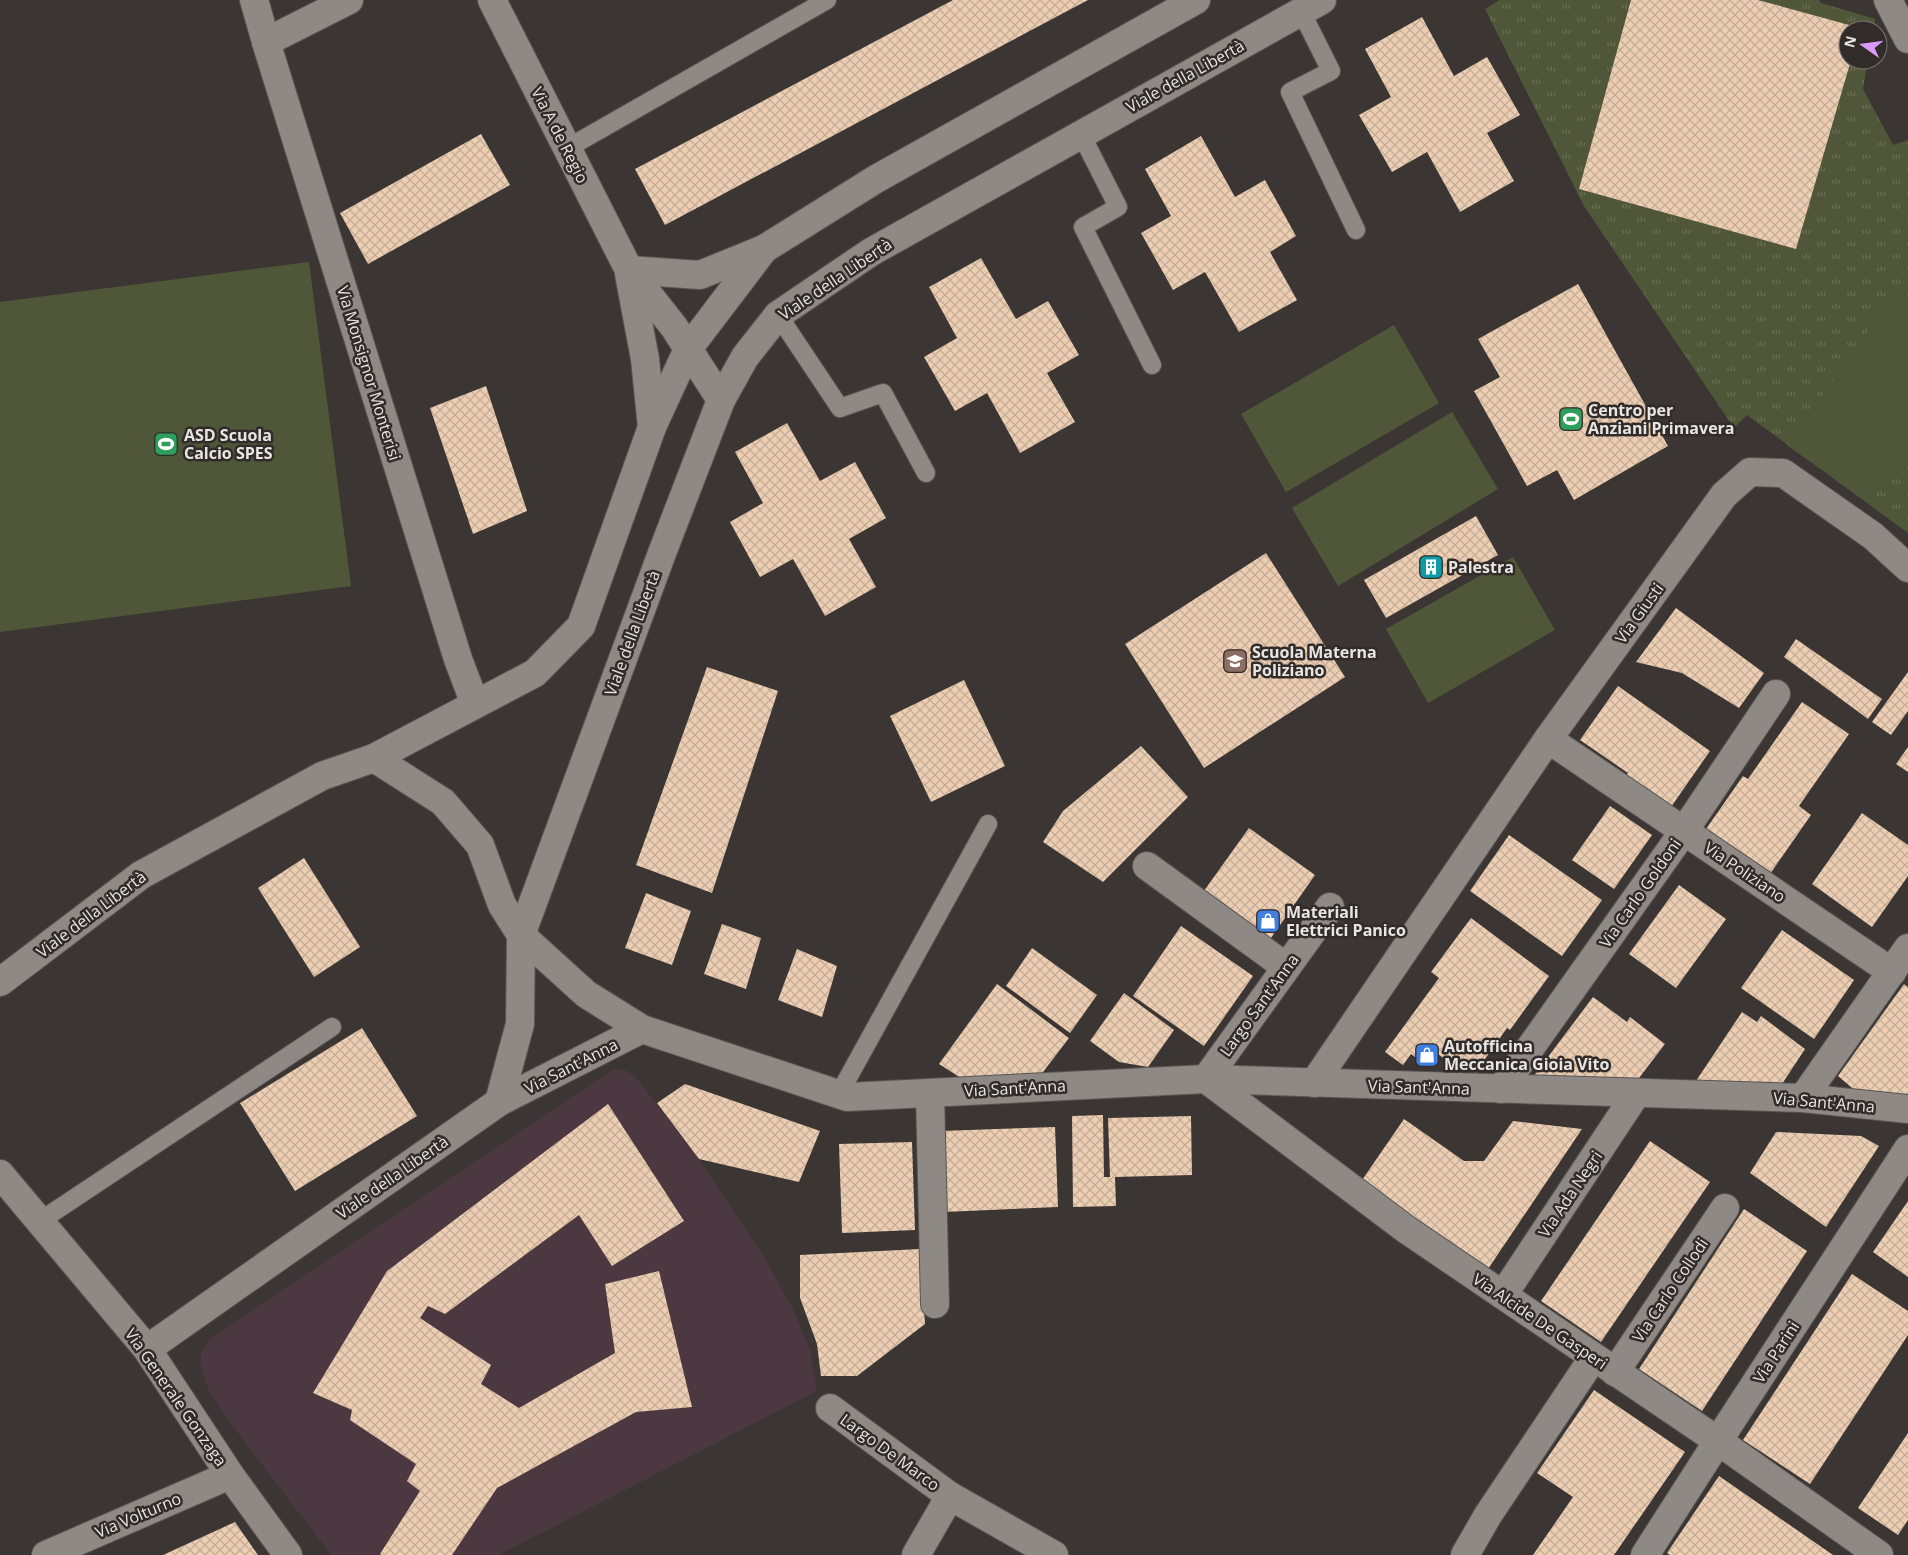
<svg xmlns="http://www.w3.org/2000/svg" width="1908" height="1555" viewBox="0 0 1908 1555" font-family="'Open Sans',sans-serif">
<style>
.education{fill:#4c3840}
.park{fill:url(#park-tufts)}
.garden{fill:#505738}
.building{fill:url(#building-cross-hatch)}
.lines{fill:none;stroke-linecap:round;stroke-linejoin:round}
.service-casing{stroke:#595553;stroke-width:20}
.minor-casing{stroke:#595553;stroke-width:30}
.tertiary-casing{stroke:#595553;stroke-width:30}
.service{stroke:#8f8986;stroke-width:18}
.minor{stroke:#8f8986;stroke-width:28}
.tertiary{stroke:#8f8986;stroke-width:28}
.labels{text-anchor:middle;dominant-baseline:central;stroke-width:5;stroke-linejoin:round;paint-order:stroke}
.street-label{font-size:16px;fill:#e8e5e3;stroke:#312c29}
.poi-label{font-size:16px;font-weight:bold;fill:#e8e5e3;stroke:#312c29;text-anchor:start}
</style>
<defs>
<pattern id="park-tufts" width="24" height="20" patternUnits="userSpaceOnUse" patternTransform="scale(1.25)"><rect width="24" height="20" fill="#505738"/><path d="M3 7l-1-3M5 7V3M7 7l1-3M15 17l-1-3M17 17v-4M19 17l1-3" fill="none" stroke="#696f55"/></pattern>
<pattern id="building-cross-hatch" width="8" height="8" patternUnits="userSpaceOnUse" patternTransform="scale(1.25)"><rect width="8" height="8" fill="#edceb2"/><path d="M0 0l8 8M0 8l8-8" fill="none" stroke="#c3ac96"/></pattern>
</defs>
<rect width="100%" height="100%" fill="#3b3633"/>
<path class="education" d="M614,1069l11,1 10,6 64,83 64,96 30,54 17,40 7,42 -318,164h-168l-93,-122 -29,-41 -9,-28 1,-10 7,-14z"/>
<path class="park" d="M1500,0h319l2,3 54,16 -2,11h-25v30h20l-5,29 30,56 15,-5v393l-161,-118 -13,13 -150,-222 -99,-197z"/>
<g class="garden">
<path d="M309,262l42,324 -351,46v-330z"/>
<path d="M1895,292l13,9v145l-39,57 -81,-57z"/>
<path d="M1394,325l45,78 -153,89 -45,-78z"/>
<path d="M1452,412l46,77 -160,97 -46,-78z"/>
<path d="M1513,557l42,73 -127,73 -42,-74z"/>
</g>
<g class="building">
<path d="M953,0h135l-423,225 -30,-56z"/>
<path d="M1631,0h127l102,28v2h-12v30h3l-55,189 -217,-60z"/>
<path d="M1422,17l32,59 33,-19 33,58 -33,18 27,48 -54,31 -33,-60 -35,20 -33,-57 32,-18 -26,-48z"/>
<path d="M481,134l29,51 -142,79 -28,-51z"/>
<path d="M1201,136l34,61 30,-17 31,56 -26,16 27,48 -58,32 -34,-60 -32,18 -32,-57 30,-17 -26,-47z"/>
<path d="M981,258l35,61 32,-18 31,54 -32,18 28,49 -55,31 -33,-60 -32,18 -31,-54 33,-19 -28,-51z"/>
<path d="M1578,284l90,162 -94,54 -17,-30 -30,16 -53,-95 26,-14 -22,-38z"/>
<path d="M486,386l41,125 -54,23 -43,-126z"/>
<path d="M787,423l33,58 35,-19 31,56 -37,21 27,48 -51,29 -32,-57 -33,18 -30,-55 33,-19 -28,-51z"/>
<path d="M1476,516l22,39 -112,63 -22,-38z"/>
<path d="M1266,553l79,124 -141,91 -79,-124z"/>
<path d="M1676,608l88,65 -25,35 -57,-35 -46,-11z"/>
<path d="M1796,639l86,60 -14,20 -84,-62z"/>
<path d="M707,667l71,24 -66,202 -76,-28z"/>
<path d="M1908,672v39l-17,24 -19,-13z"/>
<path d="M964,680l41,86 -74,36 -41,-86z"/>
<path d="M1618,686l92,65 -39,56 -45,-31 2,-3 -48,-33z"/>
<path d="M1802,702l47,32 -50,72 12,9 -41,59 -64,-45 37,-53 5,3z"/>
<path d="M1141,746l47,51 -85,85 -60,-40 20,-31z"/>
<path d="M1908,747v25l-12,-8z"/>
<path d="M1610,806l42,29 -38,54 -42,-29z"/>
<path d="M1862,813l46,32v31l-36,51 -60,-43z"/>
<path d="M1249,828l66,47 -47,67 -67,-47z"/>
<path d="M1509,835l93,65 -40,56 -92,-65z"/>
<path d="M304,858l56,89 -46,30 -56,-89z"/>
<path d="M1679,885l47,34 -50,69 -47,-34z"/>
<path d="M646,893l45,18 -19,54 -47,-17z"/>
<path d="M1471,918l78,58 -39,54 -3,-2 -32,45 -17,-13 -5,6 -16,-13 -10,13 -16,-12 -8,11 -18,-13 54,-74 -8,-6z"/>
<path d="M722,924l39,14 -15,51 -42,-15z"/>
<path d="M1181,926l72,50 -49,70 -71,-50z"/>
<path d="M1782,930l72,50 -40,59 -73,-51z"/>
<path d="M1032,948l65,47 -27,38 -64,-47z"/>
<path d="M797,949l40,17 -15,51 -44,-17z"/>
<path d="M997,984l72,54 -29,38 -76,4 -25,-16z"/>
<path d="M1904,984l4,3v107l-50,-1 -20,-17z"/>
<path d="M1124,993l50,37 -26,37 -29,-5 -29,-21z"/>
<path d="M1593,997l34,25 3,-5 35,27 -26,34 -106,-1z"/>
<path d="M1742,1012l15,10 4,-6 44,33 -23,35 -86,-3z"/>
<path d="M362,1028l55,88 -122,75 -55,-88z"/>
<path d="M685,1084l135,47 -21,51 -100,-23 -42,-56z"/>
<path d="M608,1104l76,117 -72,45 -33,-51 -134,99 -17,-8 -8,12 71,47 -10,19 38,24 96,-55 -10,-69 54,-13 33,136 -56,5 -139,76 -45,67h-70l-2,-1 40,-63 -13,-10 9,-17 -66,-44 2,-10 -39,-17 74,-122z"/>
<path d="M1103,1115l1,62h6l-2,-59 83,-2 1,59 -77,2 1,29 -43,1 -1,-91z"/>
<path d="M1404,1119l60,42h20l29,-40 69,8 -94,140 -128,-86z"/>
<path d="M1055,1127l3,80 -114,5 -3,-81z"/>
<path d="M1776,1132l85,4 18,10 -53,81 -76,-54z"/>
<path d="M1650,1141l60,41 -109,160 -60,-41z"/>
<path d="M912,1142l3,88 -73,3 -3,-89z"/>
<path d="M1908,1201v76l-35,-25z"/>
<path d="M1744,1209l63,42 -105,160 -63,-42z"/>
<path d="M920,1249l5,75 -68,52h-36l-4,-32 -17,-46v-43z"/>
<path d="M1852,1274l56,37v24l-98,149 -67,-44z"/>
<path d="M1594,1390l91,62 -71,103h-81l40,-58 -36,-24z"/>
<path d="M1908,1433v87l-10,15 -40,-27z"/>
<path d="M1719,1476l114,79h-163l-3,-2z"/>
<path d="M235,1522l23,33h-95z"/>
</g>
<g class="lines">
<g class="service-casing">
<g id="service">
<path d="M1301,11l30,60 -41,21 66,138"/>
<path d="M1081,134l37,73 -35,20 69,138"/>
<path d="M566,149l261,-149"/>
<path d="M778,315l62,93 43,-15 43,80"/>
<path d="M839,1094l149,-270"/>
<path d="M40,1221l292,-194"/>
</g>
</g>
<g class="minor-casing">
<g id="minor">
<path d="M254,0l12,42"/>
<path d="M349,0l-83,42 192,617 17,45"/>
<path d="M492,0l137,270 45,57 47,73"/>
<path d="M1888,0l20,39"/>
<path d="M629,270l71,5 64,-26"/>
<path d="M629,274l16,85 7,68"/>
<path d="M1548,739l344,233"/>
<path d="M1147,866l139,101"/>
<path d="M521,935l65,59 56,35 205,68 359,-18 597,19 105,11"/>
<path d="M1206,1079l201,151 311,211 190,-292"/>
<path d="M1206,1079l124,-172"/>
<path d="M1314,1083l234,-344 176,-244 26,-23 33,1 90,63 35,32"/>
<path d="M1501,1089l183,-258 92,-137"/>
<path d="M930,1093l5,211"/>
<path d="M1803,1098l105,-150"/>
<path d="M499,1102l143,-73"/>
<path d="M1503,1295l133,-201"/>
<path d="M1615,1372l110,-164"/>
<path d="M830,1408l120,88"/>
<path d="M46,1555l184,-80"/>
<path d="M916,1555l34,-59 104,59"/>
<path d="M1465,1555l23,-40 105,-157"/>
</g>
</g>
<g class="tertiary-casing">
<g id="tertiary">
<path d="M521,935l141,-382 59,-153 24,-43 33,-42 93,-63 451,-252"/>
<path d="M0,982l141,-107 181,-99 52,-18 161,-85 46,-47 71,-199 36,-78 76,-100 112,-70 320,-179"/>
<path d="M0,1174l147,175 83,126 58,80"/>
<path d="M147,1349l352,-247 21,-78 1,-89 -19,-30 -22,-60 -37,-43 -69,-44"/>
<path d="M1645,1555l73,-114 161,114"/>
</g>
</g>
<use href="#service" class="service"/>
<use href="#minor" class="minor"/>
<use href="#tertiary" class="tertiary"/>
</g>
<defs>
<g id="stadium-square" transform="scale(1.25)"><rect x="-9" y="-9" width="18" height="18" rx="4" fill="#2e9e5b" stroke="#312c29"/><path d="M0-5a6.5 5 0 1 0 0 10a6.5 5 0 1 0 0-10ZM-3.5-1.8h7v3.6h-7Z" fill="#fff"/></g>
<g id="building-square" transform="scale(1.25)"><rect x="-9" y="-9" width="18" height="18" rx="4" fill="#0f9aa8" stroke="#312c29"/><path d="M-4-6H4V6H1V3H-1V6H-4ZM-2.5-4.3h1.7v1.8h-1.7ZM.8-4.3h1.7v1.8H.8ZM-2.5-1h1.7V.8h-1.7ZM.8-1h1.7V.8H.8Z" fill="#fff"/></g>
<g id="school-square" transform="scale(1.25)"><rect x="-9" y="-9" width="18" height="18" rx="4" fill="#8d6e63" stroke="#312c29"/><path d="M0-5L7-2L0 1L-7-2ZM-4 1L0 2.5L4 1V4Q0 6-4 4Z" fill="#fff"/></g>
<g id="shop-square" transform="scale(1.25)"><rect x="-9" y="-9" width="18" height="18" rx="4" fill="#3f7fe0" stroke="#312c29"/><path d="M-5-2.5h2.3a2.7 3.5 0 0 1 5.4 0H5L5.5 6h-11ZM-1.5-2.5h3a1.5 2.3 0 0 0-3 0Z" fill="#fff"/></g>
</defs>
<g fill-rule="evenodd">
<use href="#stadium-square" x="1571" y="419"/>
<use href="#stadium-square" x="166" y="444"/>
<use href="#building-square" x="1431" y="567"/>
<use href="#school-square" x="1235" y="661"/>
<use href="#shop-square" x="1268" y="921"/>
<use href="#shop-square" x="1427" y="1055"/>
</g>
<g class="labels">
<g class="street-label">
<text transform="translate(1185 76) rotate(-29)">Viale della Libertà</text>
<text transform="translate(560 135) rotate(63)">Via A de Regio</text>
<text transform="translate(835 279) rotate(-34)">Viale della Libertà</text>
<text transform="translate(369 373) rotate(73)">Via Monsignor Monterisi</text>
<text transform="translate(1639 613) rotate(-54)">Via Giusti</text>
<text transform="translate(632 633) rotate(-70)">Viale della Libertà</text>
<text transform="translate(1745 872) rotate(34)">Via Poliziano</text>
<text transform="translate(1640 893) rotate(-55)">Via Carlo Goldoni</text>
<text transform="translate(91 914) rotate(-37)">Viale della Libertà</text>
<text transform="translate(1259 1005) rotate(-54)">Largo Sant'Anna</text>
<text transform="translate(571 1066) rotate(-27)">Via Sant'Anna</text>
<text transform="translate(1419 1087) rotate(2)">Via Sant'Anna</text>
<text transform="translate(1015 1088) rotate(-3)">Via Sant'Anna</text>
<text transform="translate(1824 1102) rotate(5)">Via Sant'Anna</text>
<text transform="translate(392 1177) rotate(-35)">Viale della Libertà</text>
<text transform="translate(1570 1194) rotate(-56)">Via Ada Negri</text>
<text transform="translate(1670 1290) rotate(-56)">Via Carlo Collodi</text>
<text transform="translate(1540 1321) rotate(34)">Via Alcide De Gasperi</text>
<text transform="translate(1776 1352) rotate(-57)">Via Parini</text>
<text transform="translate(176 1397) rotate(55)">Via Generale Gonzaga</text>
<text transform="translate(890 1452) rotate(36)">Largo De Marco</text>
<text transform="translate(138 1515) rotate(-23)">Via Volturno</text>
</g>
<g class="poi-label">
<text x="1588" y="410">Centro per<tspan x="1588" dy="18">Anziani Primavera</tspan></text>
<text x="184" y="435">ASD Scuola<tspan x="184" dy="18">Calcio SPES</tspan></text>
<text x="1448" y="567">Palestra</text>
<text x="1252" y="652">Scuola Materna<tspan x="1252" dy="18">Poliziano</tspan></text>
<text x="1286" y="912">Materiali<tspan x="1286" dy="18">Elettrici Panico</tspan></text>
<text x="1444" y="1046">Autofficina<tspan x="1444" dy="18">Meccanica Gioia Vito</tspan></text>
</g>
</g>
<g transform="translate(1863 45) rotate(284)"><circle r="24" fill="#312c29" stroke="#7a7673"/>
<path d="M0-4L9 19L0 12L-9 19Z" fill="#db9af6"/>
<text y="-8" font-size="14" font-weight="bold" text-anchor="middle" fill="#e8e5e3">N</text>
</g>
</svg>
